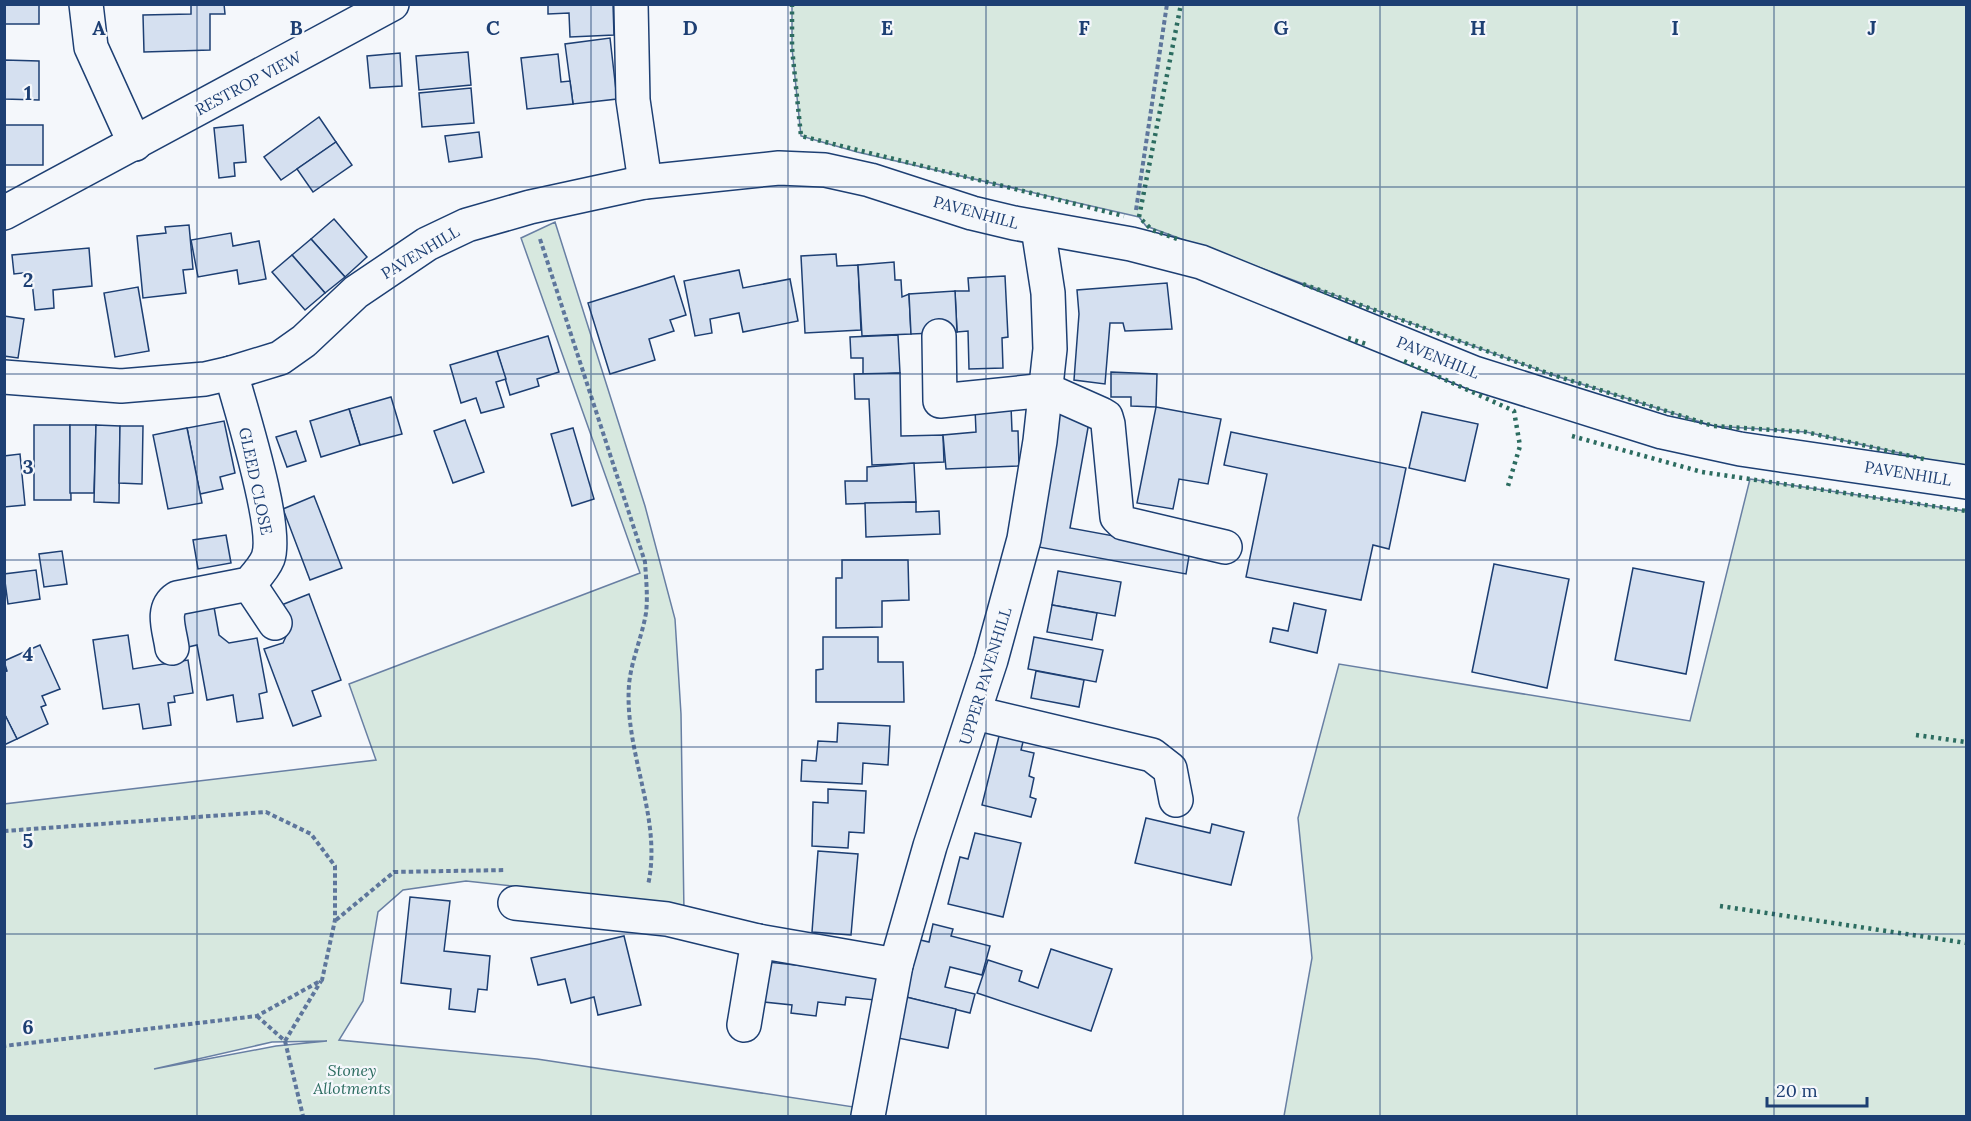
<svg xmlns="http://www.w3.org/2000/svg" width="1971" height="1121" viewBox="0 0 1971 1121" font-family="Lora,serif">
<style>
.green{fill:#d7e8df;stroke:#687fa3;stroke-width:1.5;fill-rule:evenodd}
.building{fill:#d5e0f0;stroke:#1d3f73;stroke-width:1.5}
.lines{fill:none;stroke-linecap:round;stroke-linejoin:round}
.minor-casing{stroke:#1d3f73;stroke-width:36}
.path{stroke:#5e769c;stroke-width:4;stroke-dasharray:4.5 3;stroke-linecap:butt}
.minor{stroke:#f4f7fb;stroke-width:33}
.hedge{stroke:#2c6c60;stroke-width:4.5;stroke-dasharray:3 4.5;stroke-linecap:butt}
.grid{fill:none;stroke:#1d3f73;stroke-width:1.5;stroke-opacity:0.55}
.labels{text-anchor:middle;dominant-baseline:central;stroke-width:4.5;stroke-linejoin:round;paint-order:stroke}
.street-label{font-size:16px;fill:#1d3f73;stroke:#f4f7fb}
.park-label{font-size:16px;font-style:italic;fill:#2c6c60;stroke:#f4f7fb}
.grid-label{font-size:20px;text-anchor:middle;font-weight:bold;fill:#1d3f73;stroke:#f4f7fb;stroke-width:4.5;stroke-linejoin:round;paint-order:stroke}
</style>
<rect width="100%" height="100%" fill="#f4f7fb"/>
<g class="green">
<path d="M792,5h1174v463l-160,-36 -93,-6 -163,-52 -404,-148 -7,-9 -282,-65 -56,-16 -9,-88z"/>
<path d="M555,222l90,284 30,113 6,95 3,199 -82,-17 -136,-15 -63,9 -25,22 -15,89 -24,39 198,19 317,48 -3,9h-846l-1,-312 372,-44 -27,-76 291,-111 -119,-335zM327,1041l-51,5 -122,23 118,-27z"/>
<path d="M1750,479l216,32v605h-682l28,-158 -14,-140 41,-154 351,57z"/>
</g>
<g class="building">
<rect x="4" y="4" width="35" height="20"/>
<path d="M191,4h33l1,10h-15v36l-66,2 -1,-37 48,-1z"/>
<path d="M548,4h65l1,31 -44,2 -1,-24 -21,1z"/>
<path d="M610,38l7,61 -44,5 -8,-60z"/>
<path d="M468,52l3,33 -52,5 -3,-34z"/>
<path d="M400,53l2,33 -32,2 -3,-32z"/>
<path d="M558,54l3,28 9,-1 3,23 -46,5 -6,-51z"/>
<path d="M4,60l35,1v39l-35,-1z"/>
<path d="M471,88l3,35 -52,4 -3,-34z"/>
<path d="M319,117l17,25 -55,38 -17,-23z"/>
<rect x="4" y="125" width="39" height="40"/>
<path d="M243,125l3,37 -12,1 1,13 -16,2 -5,-50z"/>
<path d="M479,132l3,25 -33,5 -4,-26z"/>
<path d="M336,142l16,23 -39,27 -16,-23z"/>
<path d="M334,219l33,38 -22,20 -34,-38z"/>
<path d="M189,225l4,44 -10,1 3,23 -43,5 -6,-62 29,-3 -1,-6z"/>
<path d="M231,233l2,13 26,-5 7,38 -27,5 -2,-14 -39,7 -7,-37z"/>
<path d="M311,239l34,38 -20,16 -33,-38z"/>
<path d="M89,248l3,38 -39,4 1,18 -19,2 -4,-38 -17,2 -2,-19z"/>
<path d="M836,254l1,12 21,-1 3,65 -56,3 -4,-77z"/>
<path d="M292,255l33,38 -20,17 -33,-38z"/>
<path d="M894,262l1,18h6l1,17 7,-3 2,40 -49,2 -4,-71z"/>
<path d="M739,270l4,18 47,-9 8,42 -55,11 -4,-19 -29,6 2,14 -17,3 -11,-55z"/>
<path d="M674,276l12,39 -16,5 4,11 -25,8 6,21 -45,14 -22,-71z"/>
<path d="M1005,276l3,61 -6,1 1,30 -34,1 -1,-38 -11,1 -2,-41h14l-1,-13z"/>
<path d="M1167,283l5,46 -47,2 -2,-8h-13l-5,61 -31,-4 5,-66 -2,-24z"/>
<path d="M138,287l11,64 -34,6 -11,-64z"/>
<path d="M955,291l2,41 -46,2 -2,-40z"/>
<path d="M4,316l20,3 -6,39 -14,-2z"/>
<path d="M898,335l2,38 -37,2v-17h-12l-1,-21z"/>
<path d="M548,336l11,36 -22,7 2,7 -29,9 -13,-44z"/>
<path d="M497,351l9,28 -10,3 8,25 -23,6 -5,-15 -15,5 -11,-38z"/>
<path d="M1111,372l46,2 -1,33 -25,-1v-9h-20z"/>
<path d="M900,373l1,63 42,-1 1,27 -72,3 -3,-66h-14l-1,-25z"/>
<path d="M391,397l11,37 -42,11 -11,-36z"/>
<path d="M1058,405l33,6 -21,117 120,22 -4,24 -153,-28z"/>
<path d="M1011,406l1,25h6l1,35 -73,3 -3,-34 33,-3 -1,-24z"/>
<path d="M1156,407l65,12 -13,65 -29,-5 -6,30 -36,-6z"/>
<path d="M349,409l11,36 -39,12 -11,-36z"/>
<path d="M1422,412l56,12 -13,57 -56,-13z"/>
<path d="M465,420l19,52 -31,11 -19,-52z"/>
<path d="M224,421l11,52 -15,4 3,12 -23,5 -13,-66z"/>
<path d="M34,425h36l1,75h-37z"/>
<path d="M70,425h26l-2,68h-24z"/>
<path d="M96,425l24,1 -1,77 -25,-1z"/>
<path d="M120,426h23l-1,58 -23,-1z"/>
<path d="M187,428l15,75 -34,6 -15,-74z"/>
<path d="M573,428l21,71 -22,7 -21,-72z"/>
<path d="M296,431l10,30 -19,6 -11,-30z"/>
<path d="M1231,432l175,36 -17,81 -16,-4 -12,55 -115,-23 21,-103 -43,-9z"/>
<path d="M20,454l5,51 -21,2v-51z"/>
<path d="M914,463l2,39 -70,2 -1,-23h22v-14z"/>
<path d="M314,496l28,72 -32,12 -27,-71z"/>
<path d="M916,502v10l23,-1 1,23 -74,3 -1,-34z"/>
<path d="M226,535l5,28 -33,6 -5,-29z"/>
<path d="M62,551l5,33 -23,3 -5,-33z"/>
<path d="M842,560h66l1,40 -27,1v26l-46,1v-50h6z"/>
<path d="M1494,564l75,15 -22,109 -75,-16z"/>
<path d="M1633,568l71,14 -18,92 -71,-14z"/>
<path d="M36,570l4,29 -32,5 -4,-30z"/>
<path d="M1058,571l63,11 -6,34 -63,-11z"/>
<path d="M309,594l32,86 -29,11 9,25 -28,10 -29,-77 19,-6 5,-11 -9,-26z"/>
<path d="M1294,603l32,7 -9,43 -47,-11 3,-14 15,3z"/>
<path d="M1052,605l45,8 -5,27 -45,-8z"/>
<path d="M214,607l5,28 10,8 28,-5 10,54 -8,2 4,24 -26,4 -4,-27 -26,5 -10,-55 -9,2 -6,-35z"/>
<path d="M128,635l5,34 55,-9 5,33 -19,3 1,6 -7,1 3,22 -28,4 -4,-25 -36,5 -10,-69z"/>
<path d="M823,637h55v25h25l1,40h-88v-32l7,-1z"/>
<path d="M1034,637l69,13 -7,32 -68,-13z"/>
<path d="M40,645l20,44 -18,7 4,9 -5,2 7,17 -31,15 -13,-26v-41l3,-1 -3,-10z"/>
<path d="M1036,671l48,9 -5,27 -48,-9z"/>
<path d="M4,713l13,26 -13,6z"/>
<path d="M838,723l52,3 -2,39 -25,-2 -1,21 -61,-3 1,-21 14,1 2,-20 19,1z"/>
<path d="M1000,732l24,6 -3,12 13,3 -5,23 5,2 -4,19 6,2 -5,18 -49,-12z"/>
<path d="M828,789l38,2 -2,42 -15,-1 -1,16 -36,-2 1,-44 15,1z"/>
<path d="M1146,818l64,15 2,-9 32,8 -13,53 -96,-22z"/>
<path d="M975,833l46,10 -18,74 -55,-13 12,-47 8,2z"/>
<path d="M818,851l40,3 -7,81 -39,-3z"/>
<path d="M410,897l40,4 -6,50 46,5 -3,34 -9,-1 -3,23 -26,-3 2,-20 -50,-6z"/>
<path d="M933,924l20,5 -2,7 39,10 -8,29 -32,-8 -5,20 30,7 -5,19 -68,-17 14,-57 13,3z"/>
<path d="M624,936l17,69 -43,10 -4,-18 -23,6 -6,-24 -27,6 -7,-27z"/>
<path d="M1051,949l61,20 -21,62 -114,-38 11,-33 34,11 -3,10 19,7z"/>
<path d="M768,962l110,12 -3,26 -29,-3 -1,8 -27,-3 -2,14 -25,-3 1,-8 -28,-3z"/>
<path d="M902,996l54,13 -8,39 -55,-11z"/>
</g>
<g class="lines">
<g class="minor-casing">
<g id="minor">
<path d="M86,4l5,43 44,97"/>
<path d="M631,4l2,96 12,82"/>
<path d="M4,213l388,-209"/>
<path d="M939,336l1,65 107,-11 54,24 5,3 2,7 9,93 6,6 102,24"/>
<path d="M4,377l117,9 84,-7 26,-6 49,-15 24,-17 52,-49 71,-48 40,-19 63,-18 115,-25 134,-14 46,2 45,10 102,33 42,10 117,21 70,18 273,111 188,59 78,17 226,33"/>
<path d="M249,584l26,39"/>
<path d="M172,648c-2,-17 -12,-39 5,-50l72,-14c7,-8 15,-16 19,-26 11,-30 -27,-148 -37,-185"/>
<path d="M975,713l177,42 18,14 6,31"/>
<path d="M515,903l152,16 91,22 138,24"/>
<path d="M744,1025l14,-84"/>
<path d="M868,1116l28,-151 34,-119 61,-186 33,-121 16,-98 10,-92 -2,-56 -10,-65"/>
</g>
</g>
<g class="path">
<path d="M1136,210l31,-206"/>
<path d="M540,239l105,323c1,16 3,35 1,51 -4,24 -15,48 -17,72 -5,68 34,133 19,200"/>
<path d="M4,831l262,-19 45,22 24,32v54l-13,60 -65,36 -253,30"/>
<path d="M336,920l58,-48 112,-2"/>
<path d="M257,1016l28,25 36,-60"/>
<path d="M285,1041l18,75"/>
</g>
<use href="#minor" class="minor"/>
<g class="hedge">
<path d="M792,4v44l9,88 323,80"/>
<path d="M1177,239l-25,-9 -13,-13 42,-213"/>
<path d="M1303,284l247,90 163,52 93,6 122,28"/>
<path d="M1348,338l18,6"/>
<path d="M1404,361l110,50 6,35 -12,40"/>
<path d="M1572,436l130,36 264,39"/>
<path d="M1916,735l50,7"/>
<path d="M1720,906l246,37"/>
</g>
</g>
<path class="grid" d="M197,4v1112M394,4v1112M591,4v1112M788,4v1112M986,4v1112M1183,4v1112M1380,4v1112M1577,4v1112M1774,4v1112M4,187h1962M4,374h1962M4,560h1962M4,747h1962M4,934h1962"/>
<g class="labels">
<g class="street-label">
<text transform="translate(248 83) rotate(-28)">RESTROP VIEW</text>
<text transform="translate(976 212) rotate(15)">PAVENHILL</text>
<text transform="translate(420 252) rotate(-31)">PAVENHILL</text>
<text transform="translate(1438 357) rotate(22)">PAVENHILL</text>
<text transform="translate(1908 473) rotate(9)">PAVENHILL</text>
<text transform="translate(256 481) rotate(78)">GLEED CLOSE</text>
<text transform="translate(985 676) rotate(-73)">UPPER PAVENHILL</text>
</g>
<g class="park-label">
<text x="352" y="1070">Stoney<tspan x="352" dy="18">Allotments</tspan></text>
</g>
</g>
<g class="grid-label">
<text x="99" y="35">A</text>
<text x="296" y="35">B</text>
<text x="493" y="35">C</text>
<text x="690" y="35">D</text>
<text x="887" y="35">E</text>
<text x="1084" y="35">F</text>
<text x="1281" y="35">G</text>
<text x="1478" y="35">H</text>
<text x="1675" y="35">I</text>
<text x="1872" y="35">J</text>
<text x="28" y="100">1</text>
<text x="28" y="287">2</text>
<text x="28" y="474">3</text>
<text x="28" y="661">4</text>
<text x="28" y="848">5</text>
<text x="28" y="1034">6</text>
</g>
<rect width="1971" height="1121" fill="none" stroke="#1d3f73" stroke-width="12"/>
<path d="M1767 1097v9h100v-9" fill="none" stroke="#1d3f73" stroke-width="3"/>
<text x="1776" y="1097" font-size="18" fill="#1d3f73" stroke="#f4f7fb" stroke-width="4.5" paint-order="stroke">20 m</text>
</svg>
